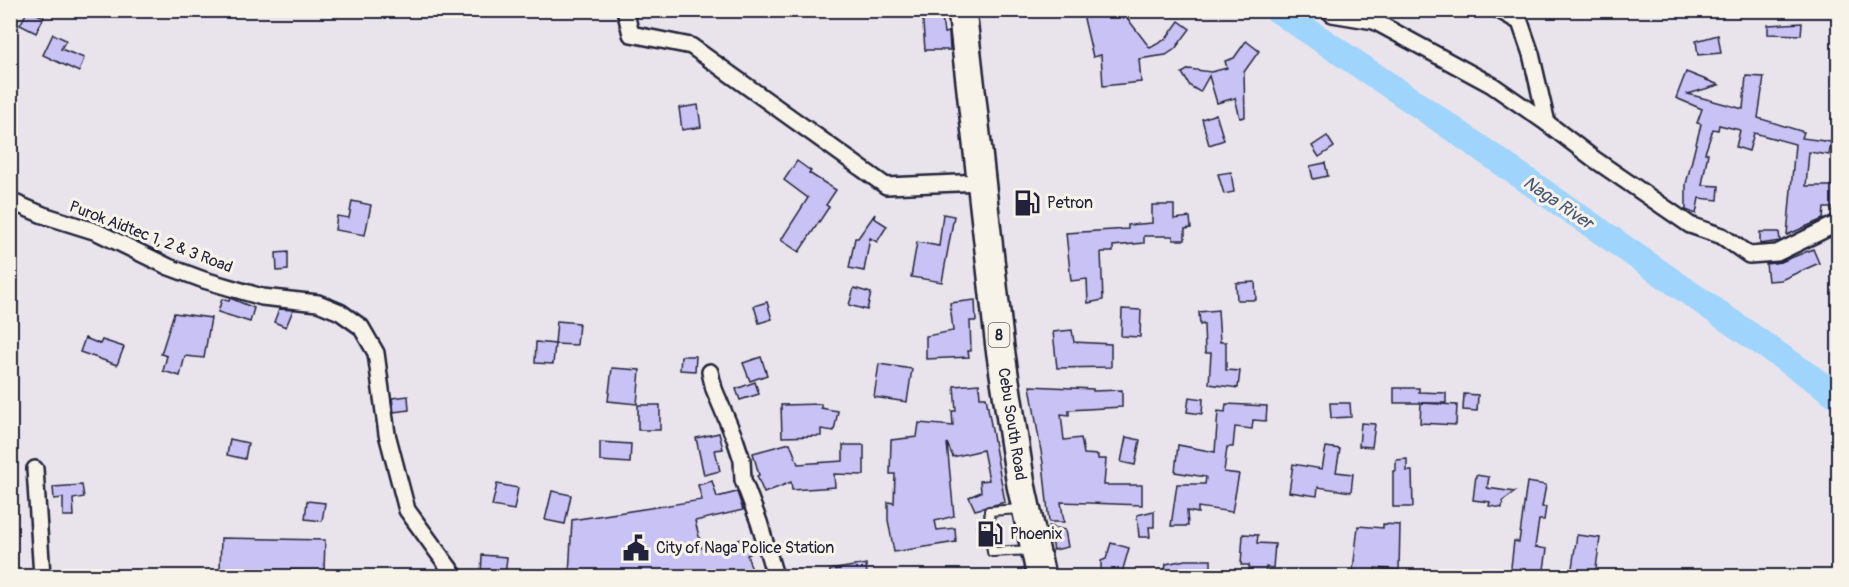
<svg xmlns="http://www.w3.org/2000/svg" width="1849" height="587" viewBox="0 0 1849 587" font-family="Pangolin,sans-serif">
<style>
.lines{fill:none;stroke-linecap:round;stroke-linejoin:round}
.river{stroke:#9fd4fd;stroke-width:26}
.building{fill:#c9c2f4;stroke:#22223b;stroke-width:1.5}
.lane-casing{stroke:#22223b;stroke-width:12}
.street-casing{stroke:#22223b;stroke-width:20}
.highway-casing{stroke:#22223b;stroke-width:32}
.lane{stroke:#f7f3e8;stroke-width:8}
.street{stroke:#f7f3e8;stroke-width:15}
.highway{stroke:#f7f3e8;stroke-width:27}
.labels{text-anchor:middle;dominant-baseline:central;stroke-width:6;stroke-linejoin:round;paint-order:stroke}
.shield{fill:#f7f3e8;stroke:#62616f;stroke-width:1.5}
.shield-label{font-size:15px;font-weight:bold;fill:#22223b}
.poi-label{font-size:16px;fill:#22223b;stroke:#f7f3e8;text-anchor:start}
.street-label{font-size:16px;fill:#22223b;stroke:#f7f3e8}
.water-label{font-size:18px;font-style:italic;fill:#485775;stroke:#f7f3e8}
</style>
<rect width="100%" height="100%" fill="#e9e4ec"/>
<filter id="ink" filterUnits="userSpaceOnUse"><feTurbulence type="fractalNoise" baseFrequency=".0167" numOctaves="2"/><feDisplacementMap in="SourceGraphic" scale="12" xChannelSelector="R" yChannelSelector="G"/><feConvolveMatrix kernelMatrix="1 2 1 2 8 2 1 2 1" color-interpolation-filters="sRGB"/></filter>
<g filter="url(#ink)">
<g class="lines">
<path class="river" d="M1277,10l137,92 424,294"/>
</g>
<g class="building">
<path d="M28,10l16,7 -8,16 -16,-8z"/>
<path d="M922,10h19l3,23 5,-1 1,18h-25z"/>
<path d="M1082,10h39l29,38 16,-9 13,-18 11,8 -15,20 -9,6 -27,4 2,23 -38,4 -2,-31 -8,2z"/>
<path d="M1802,23l-1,12 -33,-1v-9z"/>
<path d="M53,34l13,6 -5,9 23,9 -5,14 -36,-17z"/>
<path d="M1718,35l3,18 -23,2 -2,-14z"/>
<path d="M1246,41l13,10 -15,21 1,45 -5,1 -5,-20 -18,5 -8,-27 -9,16 -10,-6 -8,-13 7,-4 22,3 16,-4 -2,-7 9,-3z"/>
<path d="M1686,72l33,13 -31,9 55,15 3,-33 18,1 -6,41 46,14 -2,6 29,4 -2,13 -20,-3 -3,34h32l1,22h-15l-1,11 -36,16 8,-91 -41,-11 -5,18 -13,-4 4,-17 -21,-5 -1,5 -5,-1 -8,24h3l-6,32 17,1 -1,14 -19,-2 -3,16 -10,-4v-26l15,-60 -4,-1 5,-14 -26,-11z"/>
<path d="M698,105l3,22 -19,3 -3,-22z"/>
<path d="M1216,114l8,26 -15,5 -7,-26z"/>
<path d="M1327,136l7,11 -15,10 -7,-11z"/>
<path d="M797,161l14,10 -2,2 27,17 -10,15 3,2 -30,45 -18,-12 27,-42 -24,-18z"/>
<path d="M1325,163l3,13 -15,3 -3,-13z"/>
<path d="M1231,172l3,20 -10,2 -6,-20z"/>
<path d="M352,201l19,4 -6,30 -30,-5 2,-14 12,2z"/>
<path d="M1152,205h22v14l16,-2 1,11 -6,1v11h-12v-4h-29v7l-31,3v6h-12l2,48 -15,3 -1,-24 -16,2 -5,-48 62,-4v-4l24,-2z"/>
<path d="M875,214l-1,4 13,8 -10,16 -7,-4 -6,33 -15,-3 6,-30h3z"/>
<path d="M943,214l11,2 -12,66 -31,-5 6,-35 22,4z"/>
<path d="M1760,232h19l1,9 -20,3z"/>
<path d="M1813,249l6,14 -38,17 -13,1 -2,-17 15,-2z"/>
<path d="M288,252v18l-11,1 -1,-18z"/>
<path d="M1255,282l1,18h-19l-1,-17z"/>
<path d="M854,288l17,5 -4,17 -18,-5z"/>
<path d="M230,298l24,10 -4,14 -32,-10 4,-13 7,2z"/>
<path d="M975,300l1,21h-6l1,30h-3l1,6 -43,2v-23l27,-5 -3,-28z"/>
<path d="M767,302l5,17 -13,4 -5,-17z"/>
<path d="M279,309l14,1 -7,17 -12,-5z"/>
<path d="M1122,309l19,1 -1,27 -19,-1z"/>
<path d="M1218,310l2,32h6v28l14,1 -2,17 -29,-4 2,-31h-6l-1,-29 -4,1 -1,-13z"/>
<path d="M174,313l37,5 -7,40 -19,-2 -5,20 -17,-5 4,-15 -6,-2z"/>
<path d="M557,321l22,2 -2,22 -22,-1z"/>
<path d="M1072,330l2,12 37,2v23l-54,1 -4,-36z"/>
<path d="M85,338l15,6 2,-4 22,7 -7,18 -37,-13z"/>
<path d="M536,342l19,2 -2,20 -18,-1z"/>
<path d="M681,356h15l-1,15 -15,-1z"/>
<path d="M761,357l6,18 -17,6 -7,-18z"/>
<path d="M879,364l33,5 -5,33 -33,-5z"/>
<path d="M612,368l28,2 -3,34 -29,-3z"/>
<path d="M755,382l4,12 -19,6 -4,-11z"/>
<path d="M979,384l1,13h6l19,105 -30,8 -6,-13 12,-5 -1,-11 9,-1 -6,-30 -30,7 -6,-14 7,73 -19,5 2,9 18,-2 1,14 -62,10 -6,-32v-18l6,1 1,-29h-5l1,-34 26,-3 2,-14 34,3 -1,-15h4l-2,-25z"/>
<path d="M1030,386l63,3v2l29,-1v17l-53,3v5l-8,-1 3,26 17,-2 3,16 14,1v4h8l-2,26h38v20l-81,-3 3,20h-15l-6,-59z"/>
<path d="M1394,388h25v4l27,1v10h-52z"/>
<path d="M1464,394l14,1 -1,16 -14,-1z"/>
<path d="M408,396l1,14 -15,2 -2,-14z"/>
<path d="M1189,397l14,2 -1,15 -15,-2z"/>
<path d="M1330,403h20l1,14 -20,1z"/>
<path d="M1421,403l36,2 -1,20 -36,-2z"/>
<path d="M821,404v4l17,3 -4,20 -13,-2v7l-39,1 -1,-32z"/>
<path d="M1226,404l41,2 -1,15 -13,-1 -1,9 -17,-2 -2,20h-6l-3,25 15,2 -7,38 -34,-5v6l-11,-2 1,15h-17l6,-42h28l1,-7 -31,-5 3,-27 37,7 3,-41 7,1z"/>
<rect x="638" y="405" width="22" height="25"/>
<path d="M1361,423l14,1 -3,23 -13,-1z"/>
<path d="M719,433l4,16 -8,1 5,21 -16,4 -8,-37z"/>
<path d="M1126,437l14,3 -5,25 -14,-3z"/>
<path d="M230,439l18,4 -3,16 -18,-4z"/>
<path d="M600,442l31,2 -1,19 -30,-2z"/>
<path d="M790,443l8,21 45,-3v-16h21v30l-30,-1 1,13 -43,3 -1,-8 -27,11 -7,-17 2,-1 -6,-22z"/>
<path d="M1326,447l14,2 -4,23 17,2 -2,18 -33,-5 -1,9 -28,-4 4,-28 29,5z"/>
<path d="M1407,459v12h5l1,36h-20v-36h3v-11z"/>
<path d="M1476,475l13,2 -2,11 28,4 -12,9 -1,7 -13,-2 1,-4 -17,-2z"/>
<path d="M712,481l5,16 20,-5 6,18 -48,11 8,30 42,-13 5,16 -3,1 7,21h-185l3,-56 130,-20 -4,-15z"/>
<path d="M1527,482l19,3 -4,22h4l-2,13h-5l-4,27 12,2 -4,27h-33l4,-35 5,1z"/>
<path d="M497,484l21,4 -4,22 -22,-4z"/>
<path d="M82,485l2,12 -11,2 1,17h-11v-18l-9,1 -1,-12z"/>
<path d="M552,491l19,4 -6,29 -20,-4z"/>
<path d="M307,501l18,2 -3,18 -17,-2z"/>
<path d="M1154,511v16h-5l1,10h-11l-2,-22z"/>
<path d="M996,524h5l2,18 -6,1 -6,-6 -6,7h-6l-2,-18 7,-1 7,6z"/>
<path d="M1383,524l17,1 -1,45 -24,-2 -1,8h-15v-4l-6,-1 5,-45 25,2z"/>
<path d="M1049,526l16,4 3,17 -14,3z"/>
<path d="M1243,534l15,1 -1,8 18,1 -2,24 -7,-1 -1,7 -16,-1v-8h-8z"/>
<path d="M1577,535l23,3 -5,38 -24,-2z"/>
<path d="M221,538l104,2 -1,31 -104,-2z"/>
<path d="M1111,543l18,5 -8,28h-20v-15l5,-2z"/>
<path d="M482,555l25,2 -2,19h-24z"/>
<path d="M1185,560h26v12h-4v4h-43l2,-12z"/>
<path d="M866,564l1,12h-37v-6z"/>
</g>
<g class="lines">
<g class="lane-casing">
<g id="lane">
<path d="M990,525l-1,-14 32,-2"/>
<path d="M991,543l1,9 40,-2"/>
</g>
</g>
<g class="street-casing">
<g id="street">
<path d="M625,10l6,24 60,12 195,140 96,-4"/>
<path d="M1499,10l21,12 11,32 16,69 47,36 96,66 32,11 27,19 28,-2 61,-30"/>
<path d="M1332,14l42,7 118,64 55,38"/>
<path d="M10,201l33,14 54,17 72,35 35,13 58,17 56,6 22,9 21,15 15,26 11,81 20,76 48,66"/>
<path d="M710,372l4,17 21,50 7,21 1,20 16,42 16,54"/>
<path d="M35,469l7,107"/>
</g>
</g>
<g class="highway-casing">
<path id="highway" d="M962,10l38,338 21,137 20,91"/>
</g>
<use href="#lane" class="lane"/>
<use href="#street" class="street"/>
<use href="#highway" class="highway"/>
</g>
</g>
<defs>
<g id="fuel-bare" transform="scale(2.07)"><path d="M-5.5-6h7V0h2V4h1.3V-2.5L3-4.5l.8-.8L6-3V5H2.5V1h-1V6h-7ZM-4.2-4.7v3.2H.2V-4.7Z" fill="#22223b" stroke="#f7f3e8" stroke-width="2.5" paint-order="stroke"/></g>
<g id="civic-bare" transform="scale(2.07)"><path d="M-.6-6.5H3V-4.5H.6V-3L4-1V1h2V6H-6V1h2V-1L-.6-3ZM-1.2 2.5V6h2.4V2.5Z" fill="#22223b" stroke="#f7f3e8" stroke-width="2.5" paint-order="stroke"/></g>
</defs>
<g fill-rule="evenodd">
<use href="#fuel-bare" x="1027" y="203"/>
<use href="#fuel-bare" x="990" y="534"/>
<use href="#civic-bare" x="636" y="548"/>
</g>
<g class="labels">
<rect class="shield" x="988.5" y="323" width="21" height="24" rx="4.5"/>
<g class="shield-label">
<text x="999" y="335">8</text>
</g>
<g class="poi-label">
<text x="1047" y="203">Petron</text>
<text x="1010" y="534">Phoenix</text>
<text x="656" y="548">City of Naga Police Station</text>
</g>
<g class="street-label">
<text transform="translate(151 237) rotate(21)">Purok Aidtec 1, 2 &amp; 3 Road</text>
<text transform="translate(1012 424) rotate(81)">Cebu South Road</text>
</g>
<g class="water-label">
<text transform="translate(1558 203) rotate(34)">Naga River</text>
</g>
</g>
<rect width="1849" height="587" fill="none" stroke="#f7f3e8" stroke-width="36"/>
<rect x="18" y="18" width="1813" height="551" fill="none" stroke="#22223b" stroke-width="2" filter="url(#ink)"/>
</svg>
